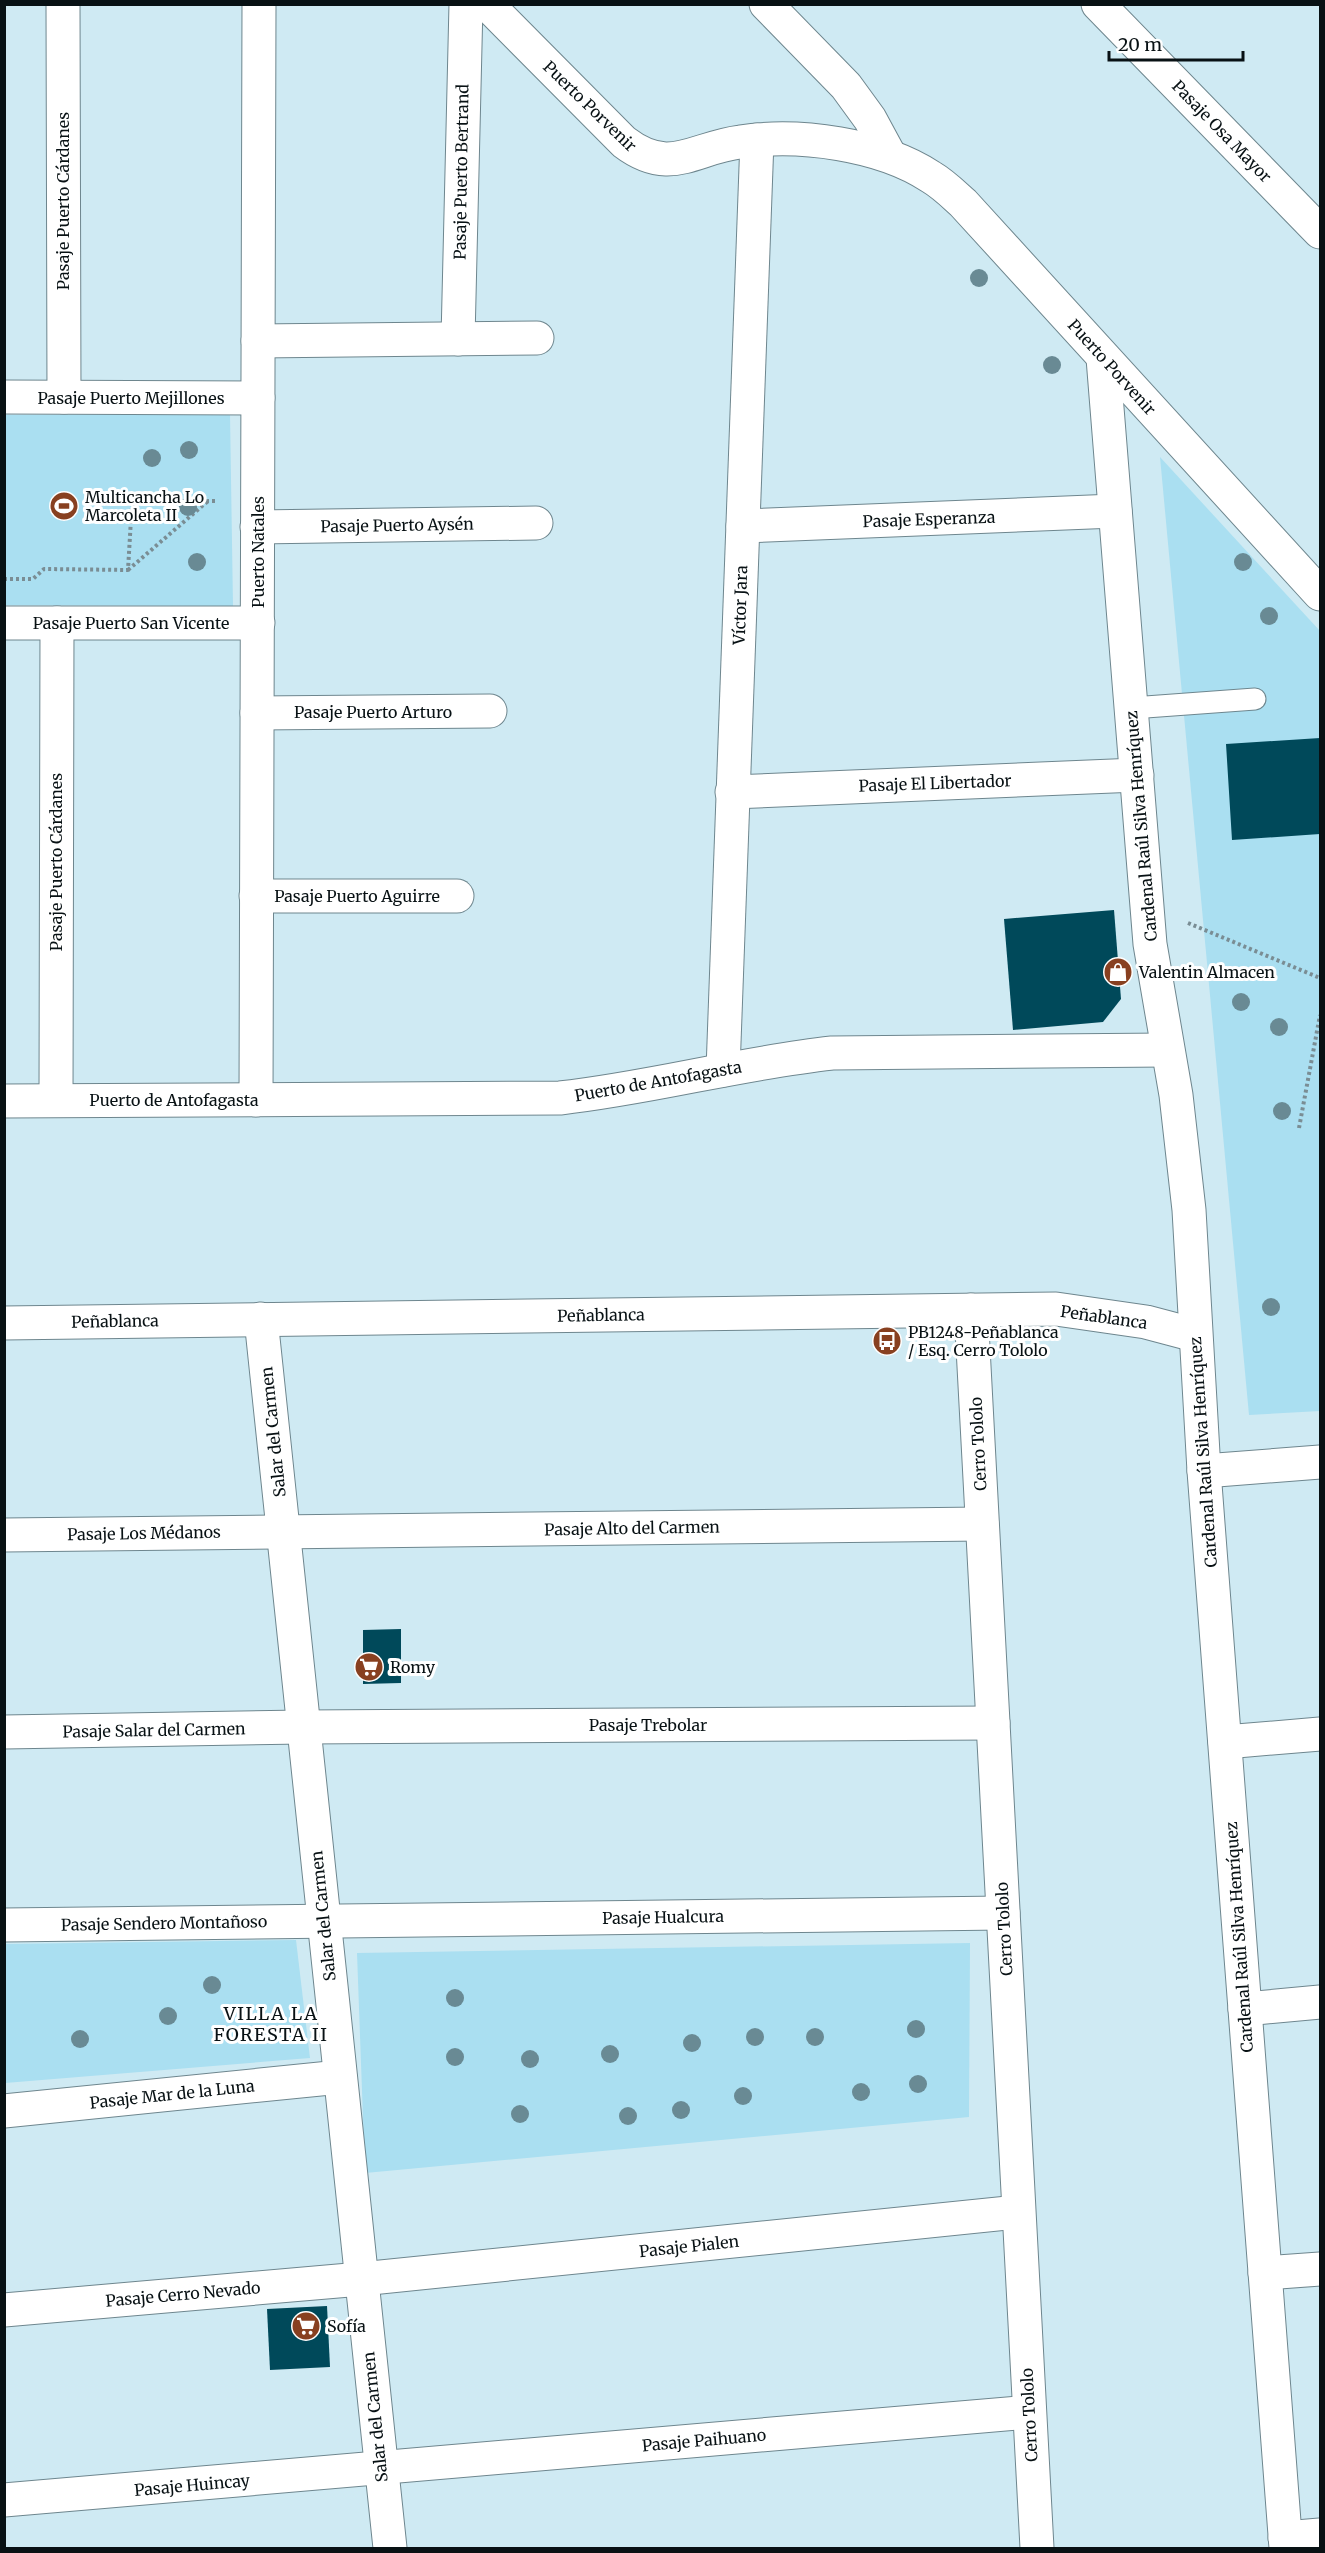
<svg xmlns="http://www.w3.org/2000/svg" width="1325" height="2553" viewBox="0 0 1325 2553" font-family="Merriweather,serif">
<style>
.green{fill:#aadff1}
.building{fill:#00495a}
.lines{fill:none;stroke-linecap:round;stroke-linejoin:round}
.lane-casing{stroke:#6e868e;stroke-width:23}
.street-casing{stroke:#6e868e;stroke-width:35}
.path{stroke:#7a8d94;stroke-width:4;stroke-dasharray:3 3;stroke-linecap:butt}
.lane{stroke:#fff;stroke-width:21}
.street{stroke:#fff;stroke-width:33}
.tree{fill:#698a94}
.labels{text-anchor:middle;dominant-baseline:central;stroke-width:6;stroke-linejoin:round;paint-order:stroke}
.street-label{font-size:16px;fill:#081114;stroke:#fff}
.poi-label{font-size:16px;fill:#081114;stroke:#fff;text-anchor:start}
.neighbourhood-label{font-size:18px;letter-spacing:1.5px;fill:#081114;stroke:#fff}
</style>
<rect width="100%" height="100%" fill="#cfeaf3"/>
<g class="green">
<path d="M5,415h225l3,191 -228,-1z"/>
<path d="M1160,457l160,174v780l-71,4z"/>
<path d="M296,1940l14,118 -305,25v-139z"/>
<path d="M970,1943l-1,174 -604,56 -8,-220z"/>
</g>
<g class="building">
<path d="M1320,738v96l-88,6 -6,-96z"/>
<path d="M1114,910l7,89 -18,23 -90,8 -9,-111z"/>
<path d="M401,1629v54l-38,1v-54z"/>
<path d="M327,2306l3,61 -60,3 -3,-61z"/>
</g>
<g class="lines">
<g class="lane-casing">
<path id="lane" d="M1132,708l123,-9"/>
</g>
<g class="street-casing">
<g id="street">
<path d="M63,4l1,393"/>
<path d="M487,4l137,138c46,35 69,6 116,0 59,-9 141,2 191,35 12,7 22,17 32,26l357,391"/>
<path d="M766,4l80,82 24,33 20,37"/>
<path d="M1098,4l222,228"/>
<path d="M458,339l8,-335"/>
<path d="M258,341l279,-3"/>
<path d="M1103,358l47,586 26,151 13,115 15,261 82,1077"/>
<path d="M4,397l254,1"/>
<path d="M743,526l372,-15"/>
<path d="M257,527l279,-4"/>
<path d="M4,623h254"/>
<path d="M257,713l233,-2"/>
<path d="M732,792l405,-17"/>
<path d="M256,896h201"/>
<path d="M723,1070l34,-930"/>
<path d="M56,1100l1,-477"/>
<path d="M256,1100l3,-1096"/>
<path d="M4,1101l556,-3c91,-10 180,-35 272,-45l335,-3"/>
<path d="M971,1310l66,1238"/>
<path d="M261,1319l129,1229"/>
<path d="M4,1323l1052,-14 90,13 49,13"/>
<path d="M1204,1471l116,-9"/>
<path d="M4,1535l978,-11"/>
<path d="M4,1732l299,-5 690,-4"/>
<path d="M1225,1742l95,-8"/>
<path d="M4,1925l999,-12"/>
<path d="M1245,2009l75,-7"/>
<path d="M4,2111l336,-34"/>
<path d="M1265,2273l55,-4"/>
<path d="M4,2310l357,-31 657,-67"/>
<path d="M4,2500l1025,-88"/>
<path d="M1285,2538l35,-3"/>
</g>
</g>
<g class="path">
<path d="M128,570l80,-69"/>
<path d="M4,579h29l11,-10 84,1 4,-68 85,-1"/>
<path d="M1188,923l132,55"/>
<path d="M1299,1128l21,-113"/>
</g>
<use href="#lane" class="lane"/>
<use href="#street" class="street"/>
</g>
<g class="tree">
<circle cx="979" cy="278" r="9"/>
<circle cx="1052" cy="365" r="9"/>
<circle cx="189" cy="450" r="9"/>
<circle cx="152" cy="458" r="9"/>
<circle cx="188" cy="507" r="9"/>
<circle cx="197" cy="562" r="9"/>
<circle cx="1243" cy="562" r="9"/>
<circle cx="1269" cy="616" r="9"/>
<circle cx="1241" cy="1002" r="9"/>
<circle cx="1279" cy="1027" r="9"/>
<circle cx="1282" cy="1111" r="9"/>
<circle cx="1271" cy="1307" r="9"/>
<circle cx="212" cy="1985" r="9"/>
<circle cx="455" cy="1998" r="9"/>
<circle cx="168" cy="2016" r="9"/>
<circle cx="916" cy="2029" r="9"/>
<circle cx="755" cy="2037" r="9"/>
<circle cx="815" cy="2037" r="9"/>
<circle cx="80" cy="2039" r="9"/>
<circle cx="692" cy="2043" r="9"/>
<circle cx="610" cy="2054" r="9"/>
<circle cx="455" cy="2057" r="9"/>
<circle cx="530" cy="2059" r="9"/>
<circle cx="918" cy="2084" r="9"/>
<circle cx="861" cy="2092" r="9"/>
<circle cx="743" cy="2096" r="9"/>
<circle cx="681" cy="2110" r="9"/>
<circle cx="520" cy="2114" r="9"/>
<circle cx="628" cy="2116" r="9"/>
</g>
<defs>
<g id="stadium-disc" transform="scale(1.5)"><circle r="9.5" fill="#884020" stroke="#fff"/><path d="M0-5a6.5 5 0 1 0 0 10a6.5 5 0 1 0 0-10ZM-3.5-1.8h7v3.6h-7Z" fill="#fff"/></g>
<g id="shop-disc" transform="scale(1.5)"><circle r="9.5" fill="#884020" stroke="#fff"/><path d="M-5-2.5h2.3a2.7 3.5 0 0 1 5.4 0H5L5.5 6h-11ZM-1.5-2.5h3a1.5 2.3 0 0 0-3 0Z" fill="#fff"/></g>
<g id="bus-disc" transform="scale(1.5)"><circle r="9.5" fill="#884020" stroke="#fff"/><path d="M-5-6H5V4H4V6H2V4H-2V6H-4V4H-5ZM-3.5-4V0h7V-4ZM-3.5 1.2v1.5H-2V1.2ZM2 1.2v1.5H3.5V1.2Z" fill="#fff"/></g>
<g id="supermarket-disc" transform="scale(1.5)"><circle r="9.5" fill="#884020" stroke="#fff"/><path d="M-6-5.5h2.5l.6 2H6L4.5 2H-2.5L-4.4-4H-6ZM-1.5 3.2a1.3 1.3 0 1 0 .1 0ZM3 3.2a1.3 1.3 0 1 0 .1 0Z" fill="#fff"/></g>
</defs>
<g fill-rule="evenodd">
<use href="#stadium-disc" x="64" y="506"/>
<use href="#shop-disc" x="1118" y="972"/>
<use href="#bus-disc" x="887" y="1341"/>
<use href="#supermarket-disc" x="369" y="1667"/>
<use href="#supermarket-disc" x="306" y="2326"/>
</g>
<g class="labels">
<g class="street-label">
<text transform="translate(590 106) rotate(44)">Puerto Porvenir</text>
<text transform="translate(1222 131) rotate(46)">Pasaje Osa Mayor</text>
<text transform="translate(461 172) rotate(-89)">Pasaje Puerto Bertrand</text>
<text transform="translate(63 201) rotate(-90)">Pasaje Puerto Cárdanes</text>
<text transform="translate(1112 367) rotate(48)">Puerto Porvenir</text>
<text x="131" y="398">Pasaje Puerto Mejillones</text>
<text transform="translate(929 519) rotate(-2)">Pasaje Esperanza</text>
<text transform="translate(397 525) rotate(-1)">Pasaje Puerto Aysén</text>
<text transform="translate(258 552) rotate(-90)">Puerto Natales</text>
<text transform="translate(740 605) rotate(-88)">Víctor Jara</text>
<text x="131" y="623">Pasaje Puerto San Vicente</text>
<text x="373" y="712">Pasaje Puerto Arturo</text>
<text transform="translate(935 783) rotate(-2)">Pasaje El Libertador</text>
<text transform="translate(1141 826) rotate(-95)">Cardenal Raúl Silva Henríquez</text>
<text transform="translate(56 862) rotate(-90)">Pasaje Puerto Cárdanes</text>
<text x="357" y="896">Pasaje Puerto Aguirre</text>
<text transform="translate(658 1081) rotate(-10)">Puerto de Antofagasta</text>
<text x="174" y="1100">Puerto de Antofagasta</text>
<text transform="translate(601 1315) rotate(-1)">Peñablanca</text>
<text transform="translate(1104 1317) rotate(8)">Peñablanca</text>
<text transform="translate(115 1321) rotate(-1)">Peñablanca</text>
<text transform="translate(273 1432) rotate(-96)">Salar del Carmen</text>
<text transform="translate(978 1444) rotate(-93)">Cerro Tololo</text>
<text transform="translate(1203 1452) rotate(-94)">Cardenal Raúl Silva Henríquez</text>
<text transform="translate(632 1528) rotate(-1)">Pasaje Alto del Carmen</text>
<text transform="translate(144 1533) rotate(-1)">Pasaje Los Médanos</text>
<text x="648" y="1725">Pasaje Trebolar</text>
<text transform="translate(154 1730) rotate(-1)">Pasaje Salar del Carmen</text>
<text transform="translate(323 1916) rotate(-96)">Salar del Carmen</text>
<text transform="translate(663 1917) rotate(-1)">Pasaje Hualcura</text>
<text transform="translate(164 1923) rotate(-1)">Pasaje Sendero Montañoso</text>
<text transform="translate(1004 1929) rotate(-93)">Cerro Tololo</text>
<text transform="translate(1239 1937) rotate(-94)">Cardenal Raúl Silva Henríquez</text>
<text transform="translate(172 2094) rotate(-6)">Pasaje Mar de la Luna</text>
<text transform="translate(689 2246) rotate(-6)">Pasaje Pialen</text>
<text transform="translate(183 2294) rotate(-5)">Pasaje Cerro Nevado</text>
<text transform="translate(1029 2415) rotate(-93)">Cerro Tololo</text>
<text transform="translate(375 2417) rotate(-96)">Salar del Carmen</text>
<text transform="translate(704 2440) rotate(-5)">Pasaje Paihuano</text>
<text transform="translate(192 2485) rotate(-5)">Pasaje Huincay</text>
</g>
<g class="poi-label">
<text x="85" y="497">Multicancha Lo<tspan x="85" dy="18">Marcoleta II</tspan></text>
<text x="1139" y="972">Valentin Almacen</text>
<text x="908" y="1332">PB1248-Peñablanca<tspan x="908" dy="18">/ Esq. Cerro Tololo</tspan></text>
<text x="390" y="1667">Romy</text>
<text x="327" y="2326">Sofía</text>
</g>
<g class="neighbourhood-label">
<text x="271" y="2013">VILLA LA<tspan x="271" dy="21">FORESTA II</tspan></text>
</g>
</g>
<rect width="1325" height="2553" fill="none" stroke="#081114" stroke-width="12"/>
<path d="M1109 51v9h134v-9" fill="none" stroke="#081114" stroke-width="3"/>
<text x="1118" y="51" font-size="18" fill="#081114" stroke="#ffffff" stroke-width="4.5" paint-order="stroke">20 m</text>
</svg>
